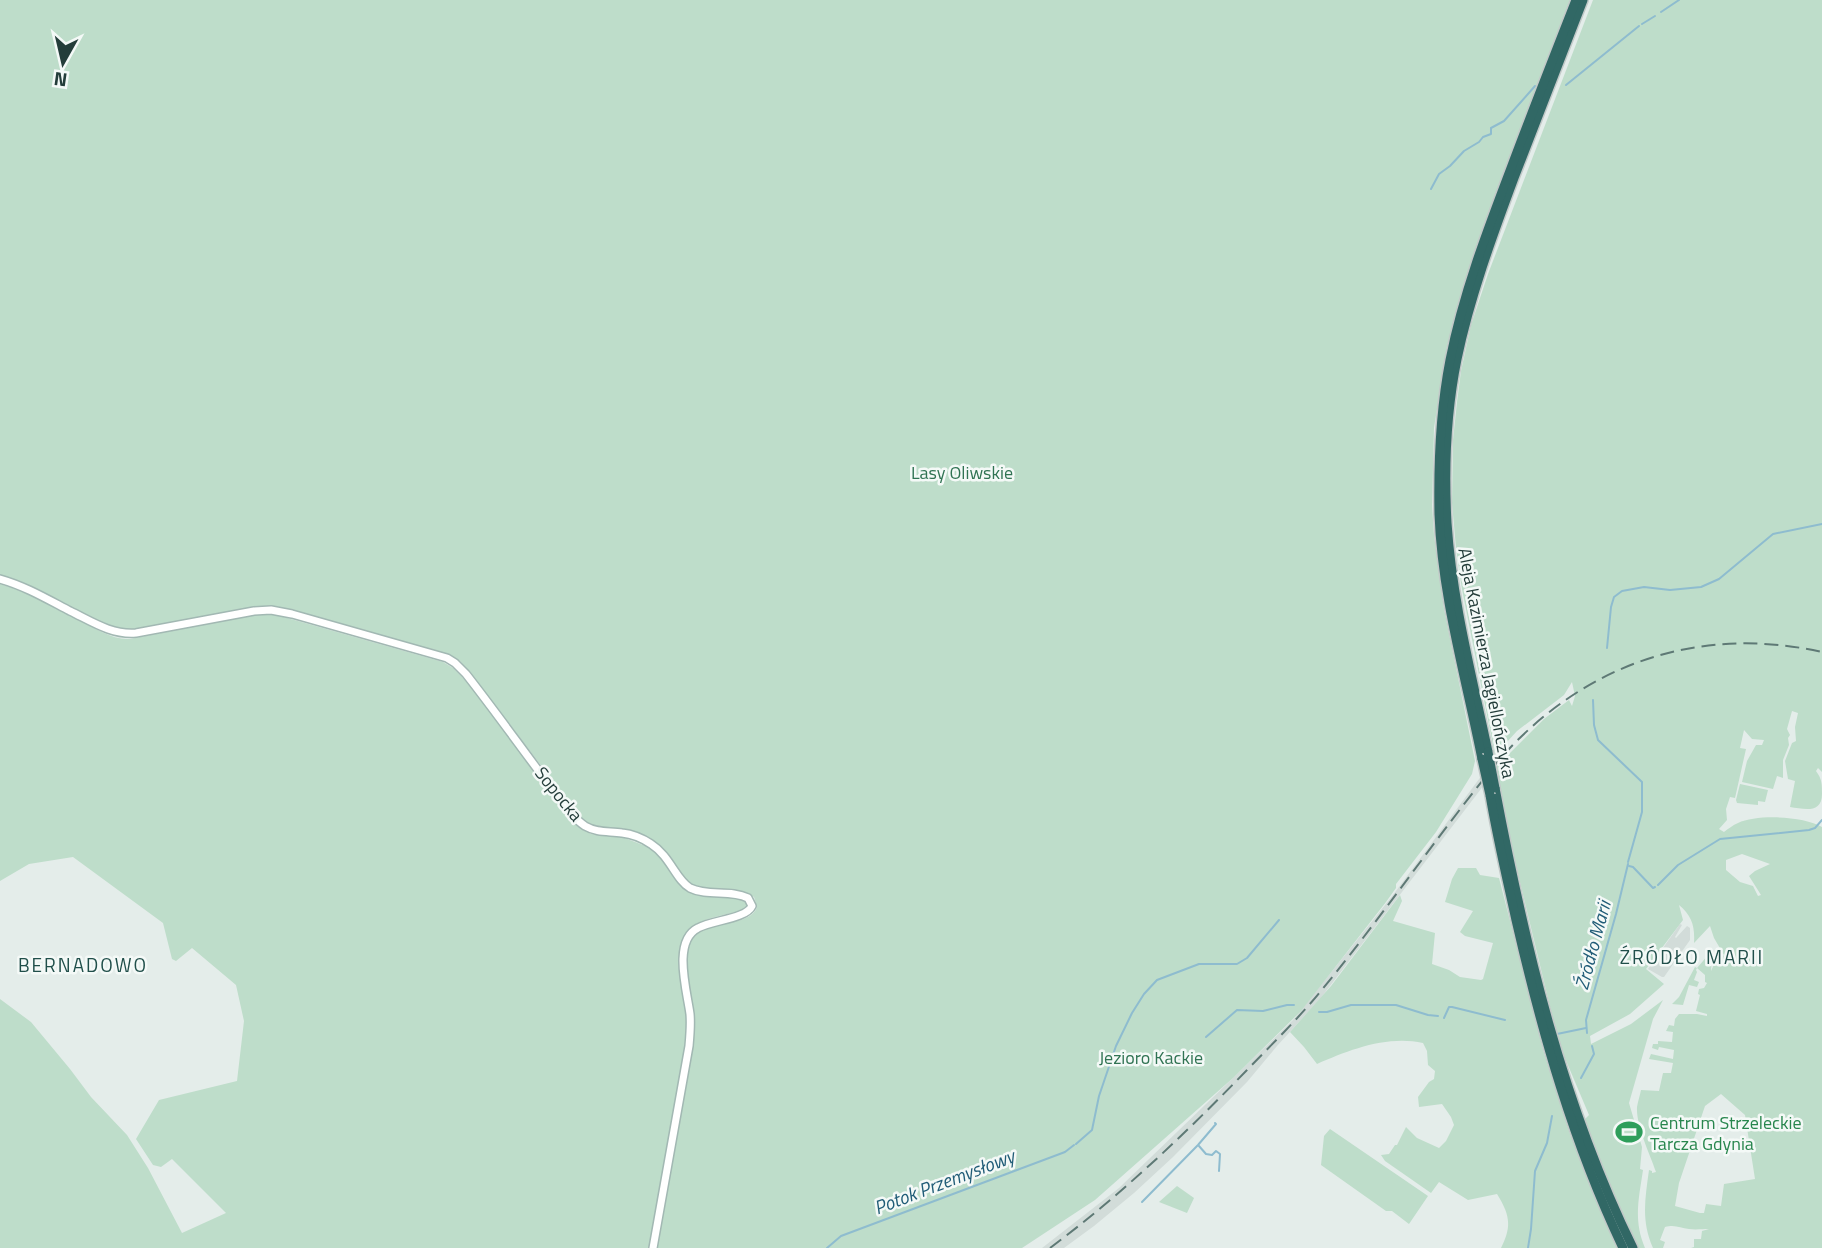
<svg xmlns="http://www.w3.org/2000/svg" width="1822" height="1248" viewBox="0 0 1822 1248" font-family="'Titillium Web',sans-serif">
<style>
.built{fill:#d2dcd9}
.green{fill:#beddca;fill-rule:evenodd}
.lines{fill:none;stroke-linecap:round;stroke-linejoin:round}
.stream{stroke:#8ebccf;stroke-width:2}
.secondary-casing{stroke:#a2b8b3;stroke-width:10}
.highway-casing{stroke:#c2c9c8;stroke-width:12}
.secondary{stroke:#fff;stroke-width:7}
.highway{stroke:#316865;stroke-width:9}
.rail{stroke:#5e7975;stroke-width:2;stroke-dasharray:14 7;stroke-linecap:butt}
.highway-bridge-casing{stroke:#c2c9c8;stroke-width:12;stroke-linecap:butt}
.highway-bridge{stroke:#316865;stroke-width:9}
.labels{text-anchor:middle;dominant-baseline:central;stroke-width:5;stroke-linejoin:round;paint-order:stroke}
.park-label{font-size:18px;fill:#307353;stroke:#f4f9f7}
.street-label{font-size:18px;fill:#243d3a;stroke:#f4f9f7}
.leisure-label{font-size:18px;fill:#27864d;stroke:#f4f9f7;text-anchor:start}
.water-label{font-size:19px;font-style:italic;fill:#205c77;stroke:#f4f9f7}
.neighbourhood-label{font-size:19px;letter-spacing:2px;fill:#204f4a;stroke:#f4f9f7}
</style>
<rect width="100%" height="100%" fill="#e4edea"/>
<g class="built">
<path d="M1482,775l2,10 -164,214 -43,47 -30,36 -74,75 -39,36 -40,33 -30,22h-22l77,-60 174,-168 100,-125z"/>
<path d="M1680,924l2,1 -7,12 1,1 11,-12 3,2v12l-26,37h-2l-14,-8z"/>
</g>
<g class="green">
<path d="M0,0h1570l-74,192 -20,55 -29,99 -13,82 -2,77 2,30 10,74 31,152 -3,13 -36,58 -40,52v4l-10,14 -85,109 -68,67 -138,122 -73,48h-365l36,-207c0,-11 1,-22 -1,-33 -2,-19 -10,-45 -2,-64 11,-28 59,-14 67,-37l-3,-10 -9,-5 -40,-3 -11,-3 -8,-6 -19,-28 -16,-12 -23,-10 -33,-3 -11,-5 -114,-150 -10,-11 -13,-7 -117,-33 -59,-15 -21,2 -115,21c-31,3 -66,-23 -93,-36 -14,-7 -27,-12 -42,-17z"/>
<path d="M1593,0h229v772l-4,-4 -2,3c6,8 6,13 6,23 0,20 -18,15 -32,13l5,-26 -7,-2 -3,-18 7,-18 4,-2 -1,-14 3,-14 -6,-2 -5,18 3,6 -2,3 1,7 -6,15v18l-6,-2 -4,13 -31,-7 5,-21 9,-16h6l2,-5 -12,-1 -8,-9 -4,18 6,1 -11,49 -5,-1 -4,12 1,11 -8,9 5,3c4,-3 9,-7 14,-9 19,-9 66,-7 84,4v421h-131l3,-1v-8h7l1,-8 7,-2c-6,0 -14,1 -20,0 -9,-1 -14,-5 -24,-2l-5,13 5,2 -2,6h-10c-12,-27 -8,-49 -4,-78l3,1v2l4,-1c-6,-18 -20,-46 -19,-65 1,-6 3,-12 4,-17l18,1 4,-18h8l2,-10 -24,-4 2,-5 22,5 1,-9 -15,-3 -1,3 -6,-2 1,-4h5v-3l14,1 1,-10 -7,-1 3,-6 5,1 1,-7 4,-5h18l10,2v-2l-11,-3 4,-16 -2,-1 1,-5 5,-1 3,-5 -2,-1v-7l-8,-7 -1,2 1,2 -3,8 5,2 -2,5 -8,-2 -6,20 -11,-1 7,-7 16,-30 2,1 12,-14h3l-1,17 7,-15 4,2 2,-3 -10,-17 -4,-12 -16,17c1,-17 -2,-27 -15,-38l4,15 -37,49 18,15 -34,30 -40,22 1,8 40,-20 32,-24 -10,19 -24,84 13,44 -2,22 3,1c-4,28 -10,50 2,78h-8l-22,-45 -32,-82 6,-6 -30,-71 -46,-191 -18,-85 49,-49 25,-19 3,6 3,-10 -3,-14 -8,13 -47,36 -22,24 -33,-166 -6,-41 -4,-45 1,-63 4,-38 4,-31 10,-46 17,-51zM1742,854l28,10 -15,7 -6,5 12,19 -3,1 -5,-10 -13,-4 -14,-12v-10zM1721,1094l24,21 10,64 -31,5 -3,22 -15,-2 -2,9h-4l-25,-7 4,-23 26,-77z"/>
<path d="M0,584c28,8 54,23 80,36 15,8 32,20 50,19l123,-24 20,-1 170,48 10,6 17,17 107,141 14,8 31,3 26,10 14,11 17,26 9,7 11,4 37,3 10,3 1,6 -3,3c-16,4 -37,7 -51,16 -24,15 -7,70 -6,93 1,9 0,18 -1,27l-36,202h-650v-249l31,23 39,47 21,28 36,38 21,33 34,65 44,-20 -54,-54 -11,8 -8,-2 -17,-26 23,-39 78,-19 7,-60 -8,-36 -44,-37 -16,13 -4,-2 -9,-36 -90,-66 -44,7 -29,17z"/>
<path d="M1740,784l28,6 -3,12 -7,-1v4l-21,-2 -1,-3z"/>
<path d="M1458,868h18l4,7 19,3 45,175 27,84 2,-2 26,71 19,42h-117c11,-22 9,-33 -4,-54l-29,6 -29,-18 -8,11 -46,-32 -4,-6 8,-1 6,-9h2l9,-18 11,11 22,10 7,-7 8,-16 -3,-8 -9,-13 -23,3 -1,-10 11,-15 5,-3 1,-8 -7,-6 -1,-14 -4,-8c-36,-8 -74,7 -106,21l-13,-17 -14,-15 41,-46 69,-91 2,6 -9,20 42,12 -3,31 17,6 11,7 21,3 2,-1 10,-36 -28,-7 -5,-4 13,-21 -28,-9 7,-23z"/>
<path d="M1330,1129l98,67 -19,28 -17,-13h-6l-65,-46 3,-29z"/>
<path d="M1177,1186l17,12 -7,15 -28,-11z"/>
</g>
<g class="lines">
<g class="stream">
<path d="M1661,12l18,-12"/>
<path d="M1642,24l13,-8"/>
<path d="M1566,85l73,-59"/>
<path d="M1431,189l8,-15 11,-8 14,-15 15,-9 4,-5 8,-3v-6l13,-7 31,-35"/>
<path d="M1607,648l4,-41 3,-10 8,-6 22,-4 26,3 31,-3 18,-8 54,-45 49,-10"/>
<path d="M1593,700l1,25 4,15 44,42v30l-14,50"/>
<path d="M1629,866l4,1 20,21 2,-1"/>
<path d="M1658,885l20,-20 42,-26 89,-9 6,-2 7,-8"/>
<path d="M1319,1012h8l24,-7h45l32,10 10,1"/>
<path d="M1444,1018l5,-11h3l53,13"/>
<path d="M1587,1033l-1,-13 30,-106 12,-50"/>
<path d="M1557,1034l29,-6"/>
<path d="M1206,1037l31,-27 26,1 24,-6h7"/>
<path d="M1581,1078l13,-24 -2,-8"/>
<path d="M1076,1144l16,-14 7,-34 17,-50 16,-33 12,-19 13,-14 42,-16h38l10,-6 32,-38"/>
<path d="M1199,1146l7,8 6,1 4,-4 4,3 -1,17"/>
<path d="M1142,1202l56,-57 18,-21 -1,-1"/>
<path d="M827,1248l14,-12 224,-84 9,-7"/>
<path d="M1528,1248l3,-19 4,-58 12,-28 5,-27"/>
</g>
<g class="secondary-casing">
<path id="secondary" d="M0,579c25,7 47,20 70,32 21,10 41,24 66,22l118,-22 17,-1 21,4 155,44 8,5 11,11c29,37 56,75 84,112 11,13 21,31 35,40 12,7 24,5 37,7 10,1 20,5 29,11 19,12 25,36 39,44 18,9 40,1 58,10l4,8c-6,13 -40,14 -54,22 -26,13 -11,63 -8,86 1,11 0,21 -1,32l-36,202"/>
</g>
<g class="highway-casing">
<g id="highway">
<path d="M1488,752c-16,-76 -36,-152 -41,-229 -3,-55 -1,-110 10,-164 13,-62 35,-122 57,-181 23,-59 46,-119 69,-178"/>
<path d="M1482,759c-16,-81 -40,-162 -43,-245 -1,-52 1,-103 11,-154 13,-66 37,-129 61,-192 21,-56 43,-112 65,-168"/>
<path d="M1495,788c30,158 67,315 138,460"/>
<path d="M1490,795c7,42 17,84 26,125 26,113 57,223 107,328"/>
</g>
</g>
<use href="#secondary" class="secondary"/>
<use href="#highway" class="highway"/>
<path class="rail" d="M1050,1248c71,-53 135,-114 197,-178 25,-26 50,-50 73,-78 62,-75 117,-156 179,-232 83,-95 198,-136 323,-108"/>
<g class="highway-bridge-casing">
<g id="highway-bridge">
<path d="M1488,752l7,36"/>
<path d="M1482,759l8,36"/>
</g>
</g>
<use href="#highway-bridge" class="highway-bridge"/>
</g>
<defs>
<g id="stadium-bare" transform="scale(2.1)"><path d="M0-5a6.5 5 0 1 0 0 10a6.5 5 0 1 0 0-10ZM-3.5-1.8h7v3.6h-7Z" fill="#2e9e5b" stroke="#f4f9f7" stroke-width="2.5" paint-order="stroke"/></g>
</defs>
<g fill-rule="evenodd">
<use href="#stadium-bare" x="1629" y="1132"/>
</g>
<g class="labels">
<g class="park-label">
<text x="962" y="472">Lasy Oliwskie</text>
<text x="1151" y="1057">Jezioro Kackie</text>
</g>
<g class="street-label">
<text transform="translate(1487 663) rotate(79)">Aleja Kazimierza Jagiellończyka</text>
<text transform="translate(559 794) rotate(51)">Sopocka</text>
</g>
<g class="leisure-label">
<text x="1650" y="1122">Centrum Strzeleckie<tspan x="1650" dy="21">Tarcza Gdynia</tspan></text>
</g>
<g class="water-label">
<text transform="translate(1592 945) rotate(-75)">Źródło Marii</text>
<text transform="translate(944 1181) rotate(-21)">Potok Przemysłowy</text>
</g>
<g class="neighbourhood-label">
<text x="1692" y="956">ŹRÓDŁO MARII</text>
<text x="83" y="964">BERNADOWO</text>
</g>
</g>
<g transform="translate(63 63) rotate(188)" stroke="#f4f9f7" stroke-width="5" paint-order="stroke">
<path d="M0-5L12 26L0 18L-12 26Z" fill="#243d3a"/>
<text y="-10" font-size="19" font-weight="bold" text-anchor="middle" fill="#243d3a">N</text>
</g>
</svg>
